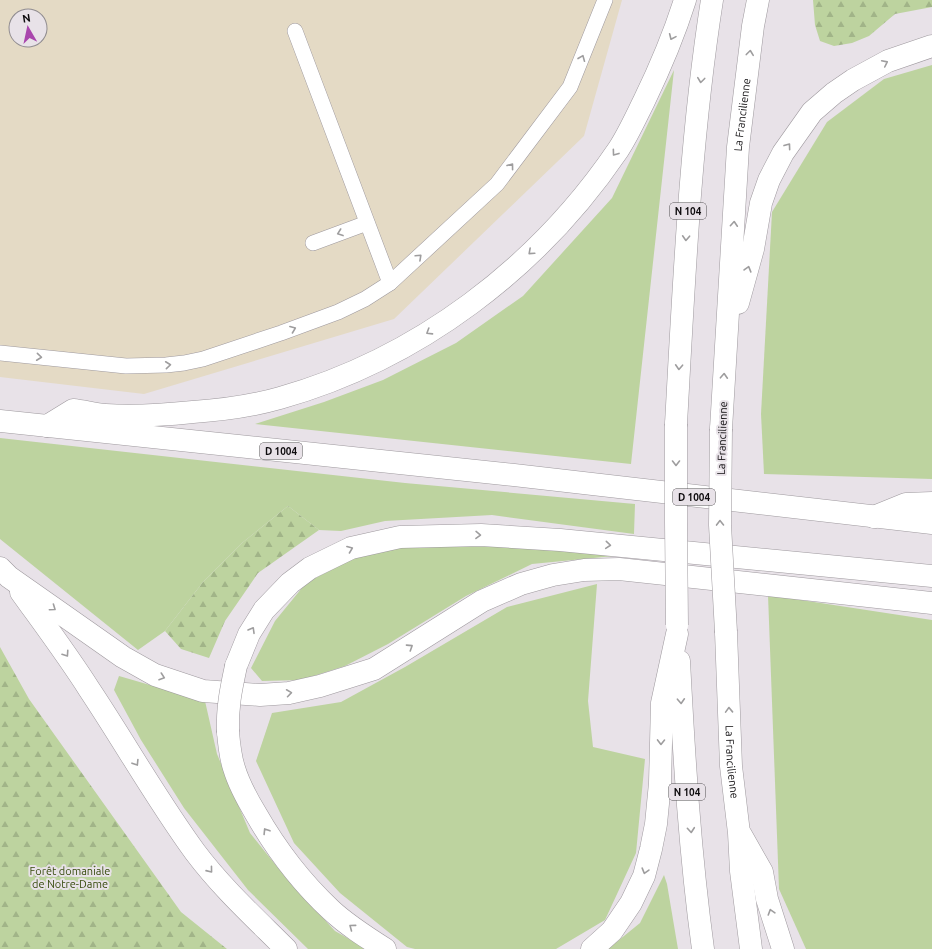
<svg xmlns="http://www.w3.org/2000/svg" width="932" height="949" viewBox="0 0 932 949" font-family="Ubuntu,sans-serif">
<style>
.commercial{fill:#e4dac5;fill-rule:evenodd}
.grass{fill:#bdd39f}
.forest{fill:url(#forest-firs)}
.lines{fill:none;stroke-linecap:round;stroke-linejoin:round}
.lane-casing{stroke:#9e999e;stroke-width:16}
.primary-casing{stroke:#9e999e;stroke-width:23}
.highway-casing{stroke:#9e999e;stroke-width:23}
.lane{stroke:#fff;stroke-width:15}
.primary{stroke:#fff;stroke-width:22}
.highway{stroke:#fff;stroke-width:22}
.highway-bridge-casing{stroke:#9e999e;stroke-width:23;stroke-linecap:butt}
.highway-bridge{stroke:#fff;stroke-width:22}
.oneway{stroke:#9e9d9e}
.labels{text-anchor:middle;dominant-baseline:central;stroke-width:4;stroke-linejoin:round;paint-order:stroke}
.shield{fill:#e8e2e8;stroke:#4f4c4f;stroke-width:1}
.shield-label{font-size:10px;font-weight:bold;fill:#0d0b0d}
.street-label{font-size:11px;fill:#0d0b0d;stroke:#e8e2e8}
.park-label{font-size:11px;fill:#364a0b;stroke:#e8e2e8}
</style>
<defs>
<pattern id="forest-firs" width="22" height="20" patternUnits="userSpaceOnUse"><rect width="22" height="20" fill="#bdd39f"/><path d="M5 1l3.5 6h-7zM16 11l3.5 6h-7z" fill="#a1b488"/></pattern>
</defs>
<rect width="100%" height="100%" fill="#e8e2e8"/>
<path class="commercial" d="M0,0h622l-38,136 -190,183 -250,75 -144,-17zM16,16h24v24h-24z"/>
<g class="grass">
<path d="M932,65v414l-168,-5 -3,-60 11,-202 55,-90 57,-43z"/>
<path d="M674,70l-43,394 -376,-40 69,-22 59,-22 73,-37 67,-47 89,-98z"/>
<path d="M0,438l405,45 230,21 -1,30 -142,-19 -107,6 -44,10 -22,-1 -31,-24 -46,37 -39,39 -38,49 -27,19 -138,-111z"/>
<path d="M395,545l105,1 115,6 -1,4 -82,8 -66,32 -78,48 -43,22 -44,14 -39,1 -11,-13 24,-47 31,-38 45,-24z"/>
<path d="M597,584l-9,117 5,46 52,12 -9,94 -31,67 -49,29h-141l-8,-2 -67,-54 -46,-50 -38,-82 16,-48 69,-11 64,-35 102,-60z"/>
<path d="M768,595l164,25v329h-126l-27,-60z"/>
<path d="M119,676l86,25 12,53 33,79 37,46 48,52 32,18h-59l-60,-59 -64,-82 -43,-68 -27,-50z"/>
<path d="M664,875l3,9 11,65h-70l32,-26z"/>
</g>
<g class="forest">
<path d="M813,0h119v7l-37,7 -26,22 -17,7 -18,3 -14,-5 -5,-16z"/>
<path d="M288,506l31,24 -61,43 -33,48 -16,37 -28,-9 -16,-18 38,-49 39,-39z"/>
<path d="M0,647l29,52 152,213 46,37h-227z"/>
</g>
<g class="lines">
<g class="lane-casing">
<g id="lane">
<path d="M295,31l95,252"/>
<path d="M313,243l54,-20"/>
<path d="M0,353l126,13 40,-1 18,-2 19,-4 78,-26 57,-21 27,-13 25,-16 107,-99 73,-97 35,-87"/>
</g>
</g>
<g class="primary-casing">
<path id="primary" d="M0,421l514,54 418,48"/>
</g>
<g class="highway-casing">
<g id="highway">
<path d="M738,303l15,-54 8,-46 8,-23 14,-27 29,-41 22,-19 19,-13 35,-19 44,-15"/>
<path d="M676,424c8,-142 14,-284 36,-424"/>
<path d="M47,426l26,-16c10,1 21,4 32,5 29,2 59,0 88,-3 30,-2 59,-6 87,-14 138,-39 258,-130 338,-248 10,-15 18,-33 26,-49 16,-33 30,-66 41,-101"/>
<path id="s1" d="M721,429l17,-282 15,-121 5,-26"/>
<path d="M874,517l32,-13 26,-1"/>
<path d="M0,568l9,9 114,80 32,18 48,16 57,4 29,-2 31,-7 54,-17 108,-68 39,-17 32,-9 31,-5 35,-1 313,34"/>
<path d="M21,592c23,32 47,64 68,97 36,54 68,111 106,163 27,36 60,66 91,97"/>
<path id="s2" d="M726,632l5,134 8,67 2,38 10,78"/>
<path d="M679,661c5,96 11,193 24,288"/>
<path d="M236,666l13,-32 15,-24 26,-27 20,-15 41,-20 49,-11 81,-2 79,5 372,36"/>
<path d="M228,732c1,12 2,24 6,36 5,17 13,31 22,46 20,35 45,68 75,96 16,15 35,27 54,39"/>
<path d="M741,835l21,37 5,27 16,50"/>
<path d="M592,949l20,-18 19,-28 13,-27 7,-27 5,-25 4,-41 2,-80 15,-69"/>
</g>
</g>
<use href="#lane" class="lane"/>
<use href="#primary" class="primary"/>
<use href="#highway" class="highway"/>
<g class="highway-bridge-casing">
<g id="highway-bridge">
<path d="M676,424v98l1,103"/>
<path d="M721,429l-1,96 6,107"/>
<path d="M228,732c-1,-24 3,-43 8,-66"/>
</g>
</g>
<use href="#highway-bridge" class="highway-bridge"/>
</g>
<defs><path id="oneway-chevron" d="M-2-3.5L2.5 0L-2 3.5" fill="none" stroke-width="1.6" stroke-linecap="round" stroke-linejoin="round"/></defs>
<g class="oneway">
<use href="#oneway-chevron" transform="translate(672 37) rotate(114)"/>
<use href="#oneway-chevron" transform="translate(750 53) rotate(-83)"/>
<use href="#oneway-chevron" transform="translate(582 58) rotate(-68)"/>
<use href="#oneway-chevron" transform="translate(885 63) rotate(-26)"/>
<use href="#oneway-chevron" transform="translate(701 80) rotate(97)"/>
<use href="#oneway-chevron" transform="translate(788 146) rotate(-54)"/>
<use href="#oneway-chevron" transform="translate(615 153) rotate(126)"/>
<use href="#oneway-chevron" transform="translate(511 166) rotate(-53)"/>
<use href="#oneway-chevron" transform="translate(734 224) rotate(-86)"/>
<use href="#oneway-chevron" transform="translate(340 233) rotate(160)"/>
<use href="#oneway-chevron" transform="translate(686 238) rotate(93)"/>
<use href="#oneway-chevron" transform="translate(531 252) rotate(138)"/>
<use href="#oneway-chevron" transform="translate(419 257) rotate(-43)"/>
<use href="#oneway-chevron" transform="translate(748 269) rotate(-74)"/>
<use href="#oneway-chevron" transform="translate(293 329) rotate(-21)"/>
<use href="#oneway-chevron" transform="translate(429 332) rotate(148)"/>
<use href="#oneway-chevron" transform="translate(39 357) rotate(6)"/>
<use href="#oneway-chevron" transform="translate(168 365) rotate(-6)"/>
<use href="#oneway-chevron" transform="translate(679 367) rotate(93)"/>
<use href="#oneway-chevron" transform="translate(724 376) rotate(-87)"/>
<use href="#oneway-chevron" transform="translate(676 463) rotate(90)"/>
<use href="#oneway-chevron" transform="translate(720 523) rotate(-91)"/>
<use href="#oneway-chevron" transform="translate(478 535) rotate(1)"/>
<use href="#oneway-chevron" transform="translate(608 545) rotate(5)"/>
<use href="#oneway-chevron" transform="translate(350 549) rotate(-21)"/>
<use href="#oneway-chevron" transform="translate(53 608) rotate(35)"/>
<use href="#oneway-chevron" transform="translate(252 630) rotate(-60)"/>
<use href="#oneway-chevron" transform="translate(410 647) rotate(-33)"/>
<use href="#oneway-chevron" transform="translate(66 654) rotate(56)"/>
<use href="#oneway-chevron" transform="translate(162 677) rotate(19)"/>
<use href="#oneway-chevron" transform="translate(289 693) rotate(-8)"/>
<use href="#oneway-chevron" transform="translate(681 701) rotate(87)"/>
<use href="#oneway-chevron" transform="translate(729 710) rotate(-92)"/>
<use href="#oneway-chevron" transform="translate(661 742) rotate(91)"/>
<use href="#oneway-chevron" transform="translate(136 763) rotate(58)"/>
<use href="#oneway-chevron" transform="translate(691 830) rotate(85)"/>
<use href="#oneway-chevron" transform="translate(266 831) rotate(-122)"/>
<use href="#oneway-chevron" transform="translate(210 870) rotate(51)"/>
<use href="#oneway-chevron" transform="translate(645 871) rotate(106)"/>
<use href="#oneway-chevron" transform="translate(771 912) rotate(-107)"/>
<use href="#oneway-chevron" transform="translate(352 927) rotate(-143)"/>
</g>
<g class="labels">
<g class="shield">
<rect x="670" y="203" width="36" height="16" rx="3"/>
<rect x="260" y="443" width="42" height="16" rx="3"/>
<rect x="673" y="489" width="42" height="16" rx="3"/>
<rect x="669" y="784" width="36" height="16" rx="3"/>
</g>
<g class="shield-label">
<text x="688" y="211">N 104</text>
<text x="281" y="451">D 1004</text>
<text x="694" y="497">D 1004</text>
<text x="687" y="792">N 104</text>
</g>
<g class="street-label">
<text stroke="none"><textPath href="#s1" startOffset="315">La Francilienne</textPath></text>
<text transform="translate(722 438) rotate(-88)">La Francilienne</text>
<text stroke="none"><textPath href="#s2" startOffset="130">La Francilienne</textPath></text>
</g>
<g class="park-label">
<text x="70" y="871">Forêt domaniale<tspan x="70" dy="13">de Notre-Dame</tspan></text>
</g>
</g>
<g transform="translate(28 28) rotate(351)"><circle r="19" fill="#e8e2e8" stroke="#908c90"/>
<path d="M0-3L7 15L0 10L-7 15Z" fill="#a946ad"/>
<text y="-6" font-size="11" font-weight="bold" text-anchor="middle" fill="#0d0b0d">N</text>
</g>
</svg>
